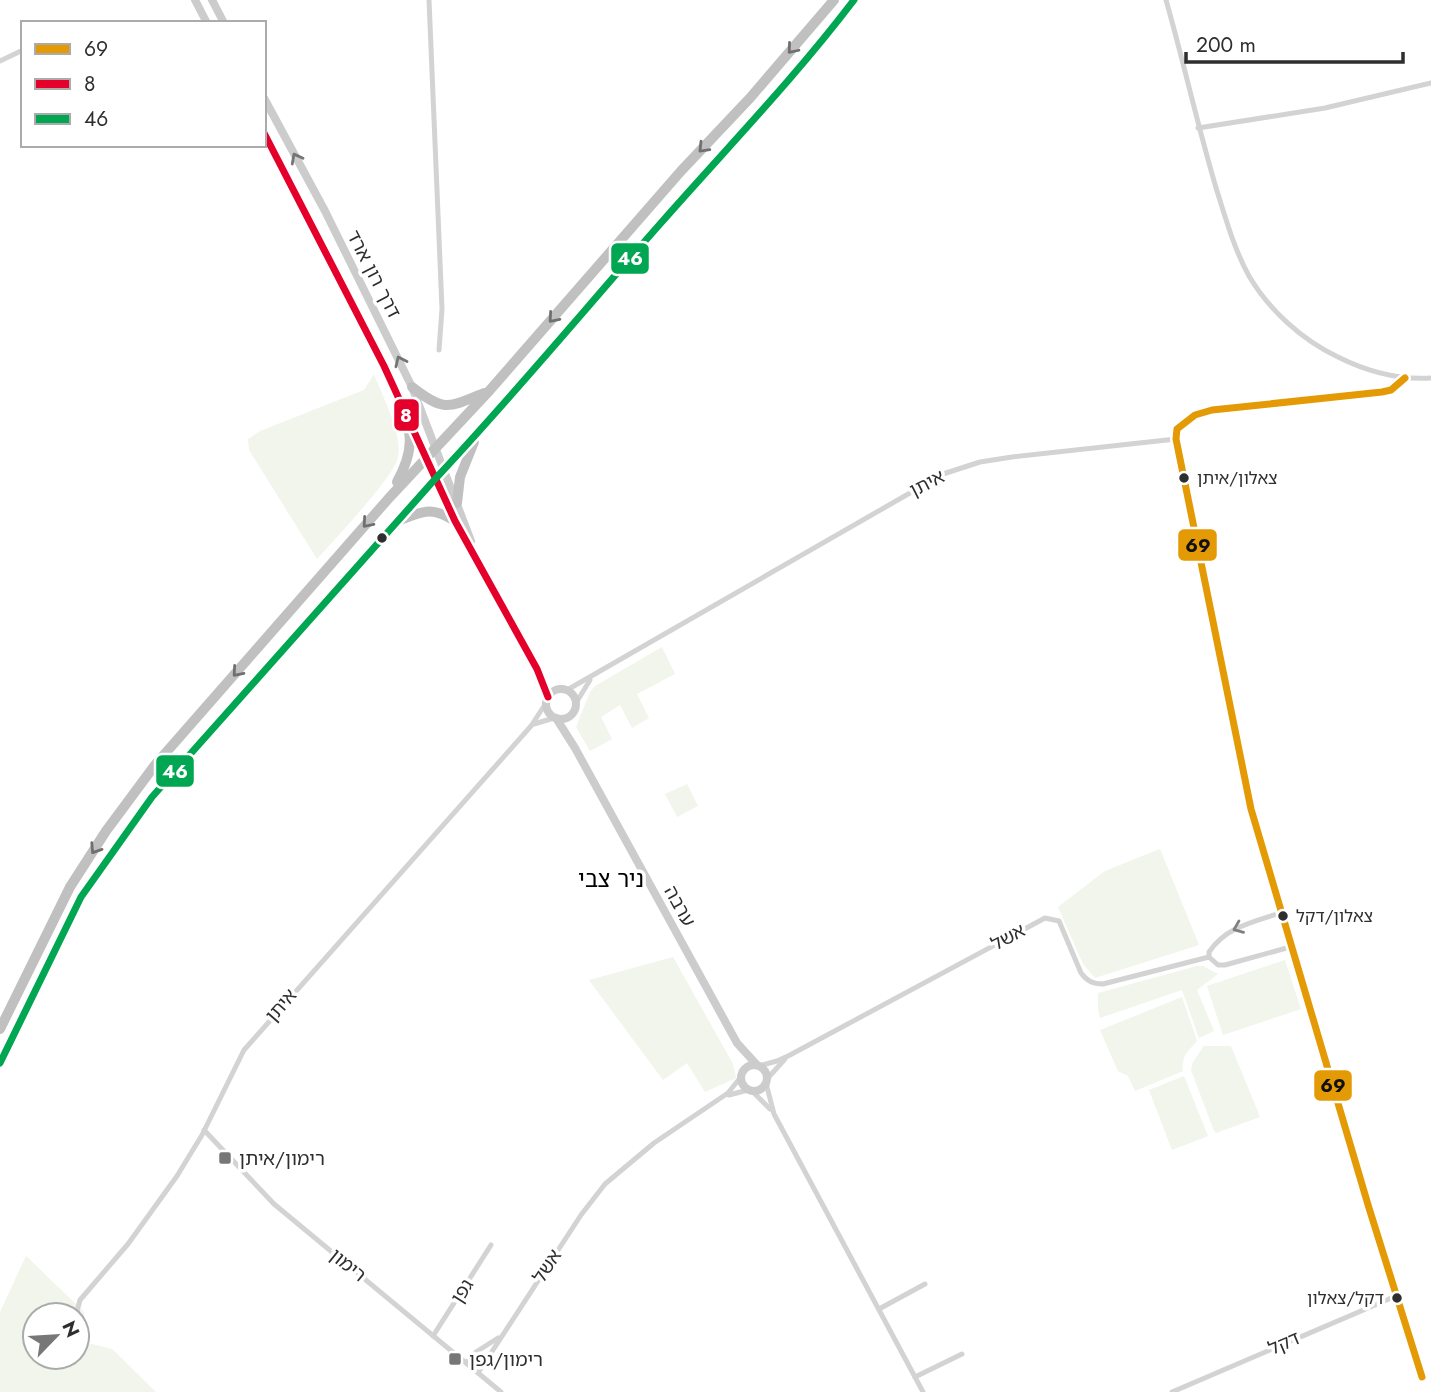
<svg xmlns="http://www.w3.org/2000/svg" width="1431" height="1392" viewBox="0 0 1431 1392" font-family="Jost,'Noto Sans Hebrew',sans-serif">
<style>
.green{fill:#f1f5eb;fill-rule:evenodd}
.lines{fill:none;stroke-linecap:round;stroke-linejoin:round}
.street{stroke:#d3d3d3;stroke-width:5}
.secondary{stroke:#ccc;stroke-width:8}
.highway{stroke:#c0c0c0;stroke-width:10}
.bus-1-casing{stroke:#fff;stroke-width:12}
.bus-2-casing{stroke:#fff;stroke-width:12}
.bus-3-casing{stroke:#fff;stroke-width:12}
.bus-1{stroke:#e39a05;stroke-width:7}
.bus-2{stroke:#e4002b;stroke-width:7}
.bus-3{stroke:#00a651;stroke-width:7}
.oneway{stroke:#707070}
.oneway2{stroke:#757575}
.oneway3{stroke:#808080}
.bus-dot{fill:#2e2e2e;stroke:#fff;stroke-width:2.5}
.poi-dot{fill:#777;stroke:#fff;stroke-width:2.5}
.labels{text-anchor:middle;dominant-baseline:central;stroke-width:7;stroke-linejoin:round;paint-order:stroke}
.bus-label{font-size:17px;fill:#2e2e2e;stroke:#fff;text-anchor:start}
.street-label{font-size:19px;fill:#2e2e2e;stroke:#fff}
.poi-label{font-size:19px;fill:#2e2e2e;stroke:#fff;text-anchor:start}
.quarter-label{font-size:23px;fill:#000;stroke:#fff}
.line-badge{stroke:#fff;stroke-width:2.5}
.badge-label{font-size:19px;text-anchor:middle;font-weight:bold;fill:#fff}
.pale-badge-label{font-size:19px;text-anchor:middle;font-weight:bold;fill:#111}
</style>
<rect width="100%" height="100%" fill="#fff"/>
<g class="green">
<path d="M374,374c8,22 29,60 24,83 -3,19 -65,84 -81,102l-68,-109 -1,-11 12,-8 104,-41z"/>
<path d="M662,647l13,27 -38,20 12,24 -17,10 -12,-23 -19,12 11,22 -22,12 -14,-24 14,-35 5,-6z"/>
<path d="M687,784l11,22 -21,11 -12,-23z"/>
<path d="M1160,849l39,96 -104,33 -12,-14 -25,-57 47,-36z"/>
<path d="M673,957l60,107 3,14 -31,14 -18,-29 -24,17 -74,-100z"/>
<path d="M1285,960l16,49 -78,26 -16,-49z"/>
<path d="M1197,966h6l15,8 -21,16 17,41 -15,7 -17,-48 -82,28 -2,-8v-17z"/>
<path d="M1182,997l15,44c-10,11 -16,16 -14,30l-48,20 -7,-15 -10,-5 -18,-41z"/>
<path d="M1204,1046h27l29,71 -44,16 -2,-2 -23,-61 2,-8z"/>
<path d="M1184,1076l24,60 -36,14 -23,-60z"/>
<path d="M26,1256l58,56v30l28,7 44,43h-156v-80zM35,1315h42v42h-42z"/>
</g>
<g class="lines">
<g class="street">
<path d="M429,0l13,309 -3,41"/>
<path d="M1166,0c18,63 32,128 51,191 9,28 17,58 32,85 20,34 53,64 89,81 30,15 60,23 93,21"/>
<path d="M0,61l23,-11"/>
<path d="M1198,128l127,-20 106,-25"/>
<path d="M1405,378l-14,12 -9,2 -170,18 -17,5 -18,14 -1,10 75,370 118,399 53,169"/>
<path d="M567,690l376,-216 37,-12 32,-5 164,-18"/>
<path d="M576,703l14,-23"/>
<path d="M534,724l20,-6"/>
<path d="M1209,957v-5c17,-25 44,-30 71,-39"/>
<path d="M1209,957l9,8h7l65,-18"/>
<path d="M759,1066l18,-5 13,-6 255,-137 14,3 22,52c6,8 12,11 22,11l106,-27"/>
<path d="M767,1079l18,-20"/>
<path d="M766,1083l8,31 149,278"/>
<path d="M752,1091l18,18"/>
<path d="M729,1095l19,-5"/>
<path d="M204,1130l70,74 227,188"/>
<path d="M879,1309l46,-25"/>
<path d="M76,1315l4,-15 48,-56 49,-68 25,-41 42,-85 287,-324 15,-23"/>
<path d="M433,1336l58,-91"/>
<path d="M466,1363l10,-11 22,-14"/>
<path d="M478,1373l103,-158 24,-31 49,-41 74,-50 12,-15"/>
<path d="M915,1377l47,-23"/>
<path d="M1172,1392l224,-96"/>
</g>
<g class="secondary">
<path d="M195,0l12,23"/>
<path d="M212,0l12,23"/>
<path d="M264,98l61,113 87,176 59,154"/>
<path d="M264,133l137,270"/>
<path d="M410,421l45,100 82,148 11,28"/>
<circle cx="561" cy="704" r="15"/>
<path d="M556,718l19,30 162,295 20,22"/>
<circle cx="754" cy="1078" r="13"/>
</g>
<g class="highway">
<path d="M412,387c32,25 36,21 72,6"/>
<path d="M397,482c18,-33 15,-48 3,-83"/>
<path d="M457,503l3,-26 14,-35"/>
<path d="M400,520c23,-9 32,-14 55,1"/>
<path d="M0,1029l70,-142 36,-56 49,-66 234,-267 101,-108 191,-219 69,-73 84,-98"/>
<path d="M0,1063l81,-166 71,-100 284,-319c77,-82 149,-169 224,-254 65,-74 134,-145 194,-224"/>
</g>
<g class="bus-1-casing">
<path id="bus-1" d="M1405,378l-14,12 -9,2 -170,18 -17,5 -18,14 -1,10 75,370 118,399 53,169"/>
</g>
<g class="bus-2-casing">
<path id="bus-2" d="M264,133l120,233 71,155 82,148 11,28"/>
</g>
<g class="bus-3-casing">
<path id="bus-3" d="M0,1063l81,-166 71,-100 284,-319c77,-82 149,-169 224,-254 65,-74 134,-145 194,-224"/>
</g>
<use href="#bus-1" class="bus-1"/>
<use href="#bus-2" class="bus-2"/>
<use href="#bus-3" class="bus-3"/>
</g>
<defs><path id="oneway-chevron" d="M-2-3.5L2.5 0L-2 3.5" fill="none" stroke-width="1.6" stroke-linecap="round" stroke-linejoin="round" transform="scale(1.75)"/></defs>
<g class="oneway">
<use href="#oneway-chevron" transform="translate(792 49) rotate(130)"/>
<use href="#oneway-chevron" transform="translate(703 148) rotate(134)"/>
<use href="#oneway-chevron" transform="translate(553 318) rotate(131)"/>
<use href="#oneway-chevron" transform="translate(367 523) rotate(131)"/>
<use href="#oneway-chevron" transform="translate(237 672) rotate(131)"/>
<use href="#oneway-chevron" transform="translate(95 849) rotate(123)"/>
</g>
<g class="oneway2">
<use href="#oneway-chevron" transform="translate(296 158) rotate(-118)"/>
<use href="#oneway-chevron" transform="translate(400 361) rotate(-115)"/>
</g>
<use class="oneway3" href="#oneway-chevron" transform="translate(1238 928) rotate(158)"/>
<g class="bus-dot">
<circle cx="1184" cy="478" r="6"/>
<circle cx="382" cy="538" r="6"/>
<circle cx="1283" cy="916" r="6"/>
<circle cx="1397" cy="1298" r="6"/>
</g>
<g class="poi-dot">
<rect x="218" y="1151" width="14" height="14" rx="3.5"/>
<rect x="448" y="1352" width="14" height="14" rx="3.5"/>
</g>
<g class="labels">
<g class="bus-label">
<text x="1197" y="478">צאלון/איתן</text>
<text x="1296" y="916">צאלון/דקל</text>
<text x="1384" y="1298" text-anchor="end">דקל/צאלון</text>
</g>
<g class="street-label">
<text transform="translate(374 274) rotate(63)">דרך רון ארד</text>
<text transform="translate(927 483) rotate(-27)">איתן</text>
<text transform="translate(680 906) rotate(61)">ערבה</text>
<text transform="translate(1008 937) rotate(-28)">אשל</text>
<text transform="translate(281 1005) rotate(-49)">איתן</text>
<text transform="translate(348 1265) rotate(39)">רימון</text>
<text transform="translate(547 1266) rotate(-57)">אשל</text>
<text transform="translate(462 1291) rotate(-58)">גפן</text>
<text transform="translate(1284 1343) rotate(-23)">דקל</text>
</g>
<g class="poi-label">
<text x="239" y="1158">רימון/איתן</text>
<text x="469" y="1359">רימון/גפן</text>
</g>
<g class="quarter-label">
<text x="611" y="879">ניר צבי</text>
</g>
</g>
<g class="line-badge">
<rect x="610" y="242" width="40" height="33" rx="7" fill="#00a651"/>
<rect x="393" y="398" width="27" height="34" rx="7" fill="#e4002b"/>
<rect x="1177" y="528" width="41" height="34" rx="7" fill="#e39a05"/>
<rect x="155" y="754" width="40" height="34" rx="7" fill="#00a651"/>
<rect x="1313" y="1069" width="40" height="33" rx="7" fill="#e39a05"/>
</g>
<g class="badge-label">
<text x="630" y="265">46</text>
<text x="406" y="422">8</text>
<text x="175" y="778">46</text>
</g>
<g class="pale-badge-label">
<text x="1198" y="552">69</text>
<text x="1333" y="1092">69</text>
</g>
<rect x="21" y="21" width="245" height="126" fill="#ffffff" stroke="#ababab" stroke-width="2"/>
<rect x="35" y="44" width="35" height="10" fill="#e39a05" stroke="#ababab" stroke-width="2"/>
<text x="84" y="56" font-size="21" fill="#2e2e2e">69</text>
<rect x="35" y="79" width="35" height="10" fill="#e4002b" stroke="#ababab" stroke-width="2"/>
<text x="84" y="91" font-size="21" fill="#2e2e2e">8</text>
<rect x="35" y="114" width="35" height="10" fill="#00a651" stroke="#ababab" stroke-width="2"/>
<text x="84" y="126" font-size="21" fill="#2e2e2e">46</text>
<g transform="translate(56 1336) rotate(65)"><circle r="33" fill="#ffffff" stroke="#ababab" stroke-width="2"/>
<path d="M0-5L12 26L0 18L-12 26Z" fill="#777777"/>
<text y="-10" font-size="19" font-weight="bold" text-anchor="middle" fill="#2e2e2e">N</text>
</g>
<path d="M1186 52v10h217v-10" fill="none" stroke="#2e2e2e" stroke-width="3.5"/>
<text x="1196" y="52" font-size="21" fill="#2e2e2e" stroke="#ffffff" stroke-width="5" paint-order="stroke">200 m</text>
</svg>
